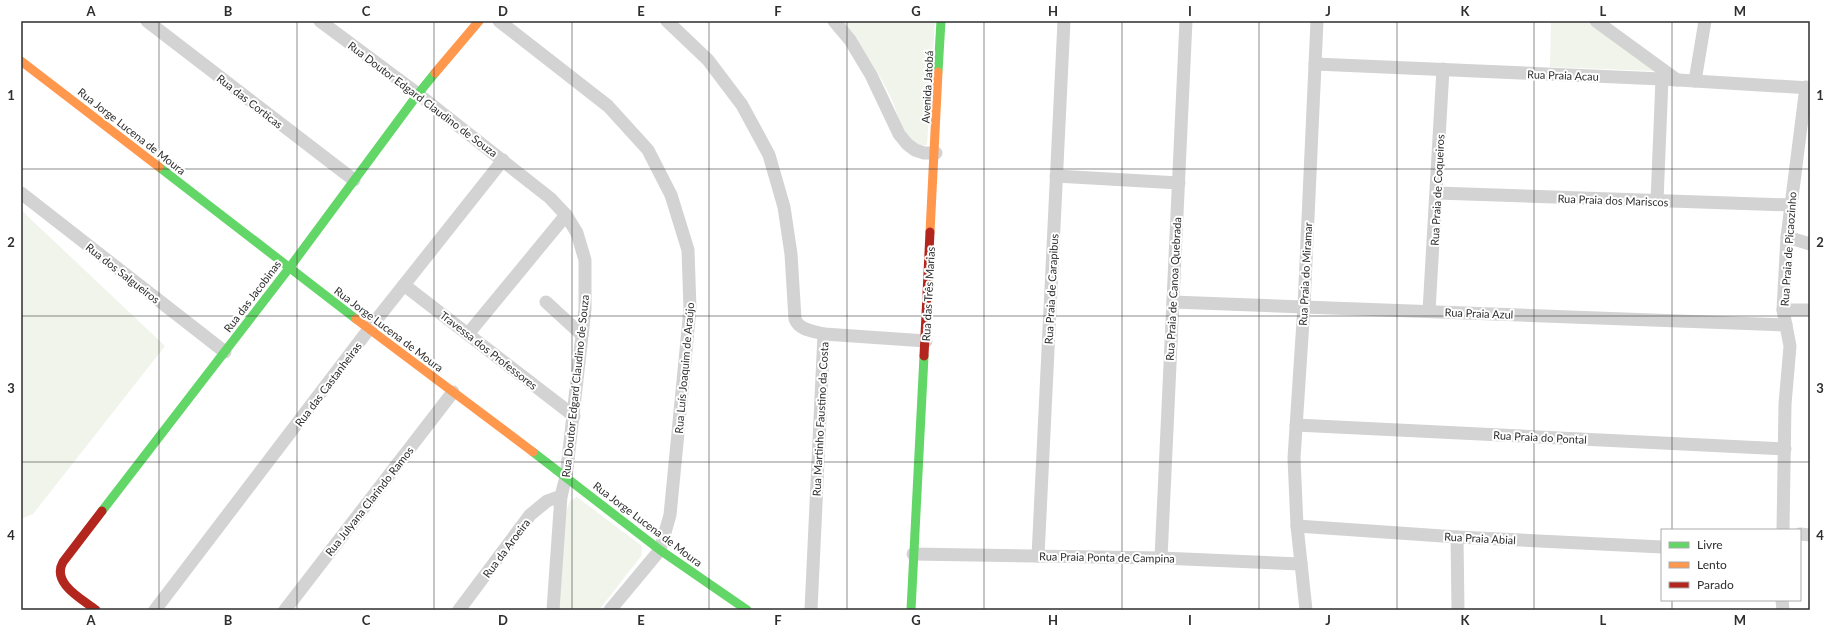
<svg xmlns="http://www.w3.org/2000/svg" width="1831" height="631" viewBox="0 0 1831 631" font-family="Lato,sans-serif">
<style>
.green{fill:#f0f4eb}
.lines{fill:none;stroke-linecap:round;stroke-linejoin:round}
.street{stroke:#d3d3d3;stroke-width:13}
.fast{stroke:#63d668;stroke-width:9}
.slow{stroke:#ff974d;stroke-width:9}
.jam{stroke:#b3261e;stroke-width:9}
.grid{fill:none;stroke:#2e2e2e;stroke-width:1;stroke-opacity:0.55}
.labels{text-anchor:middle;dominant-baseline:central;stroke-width:4;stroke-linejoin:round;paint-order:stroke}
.street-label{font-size:11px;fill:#2e2e2e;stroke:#fff}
.neatline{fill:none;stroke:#2e2e2e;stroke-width:1.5}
.grid-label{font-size:13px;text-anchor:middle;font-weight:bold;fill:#2e2e2e}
</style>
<rect width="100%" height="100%" fill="#fff"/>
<g class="green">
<path d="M842,21h93l-8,124c-6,1 -13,-1 -17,-6 -9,-10 -12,-26 -18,-39 -13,-28 -31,-54 -50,-79z"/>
<path d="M1551,21h35l69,50 -105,-4z"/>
<path d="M21,210l144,136 -132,168 -12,5z"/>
<path d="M577,497l65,49v9l-43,55h-40l7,-98 4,-11z"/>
</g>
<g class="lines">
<g class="street">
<path d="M147,21l207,159"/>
<path d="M320,21l98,73 132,104 16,17 11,18 8,27v49l-19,168 -5,19 -8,114"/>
<path d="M499,21l109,85 40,44 23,45 17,55 2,59 -20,206 -10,35 -50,60"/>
<path d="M667,21l41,39 34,45 27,50 15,52 7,47 4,65c4,11 18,12 29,15l-13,276"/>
<path d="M834,21l16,19 21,35 28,59 8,10 8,6 9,3h12"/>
<path d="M1596,21l81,59"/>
<path d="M1315,64l347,15 148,9"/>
<path d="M1695,81l10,-60"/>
<path d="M1056,176l123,7"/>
<path d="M21,193l204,159"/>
<path d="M1437,193l353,12"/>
<path d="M1657,201l5,-122"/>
<path d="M1787,237l23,7"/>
<path d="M404,285l170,131"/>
<path d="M546,302l36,33"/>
<path d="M1173,302l613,23"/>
<path d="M1783,310h27"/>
<path d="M1429,311l14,-242"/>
<path d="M468,334l98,-119"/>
<path d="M824,334l102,7"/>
<path d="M1296,425l489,24"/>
<path d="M1297,526l160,11 205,10"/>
<path d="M1783,530l2,-126 5,-58 -7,-36 4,-73 19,-150"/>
<path d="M1800,534l10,1"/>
<path d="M1457,537l1,73"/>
<path d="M913,554l248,4 140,6"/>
<path d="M1038,556l26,-535"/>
<path d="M1161,558l25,-537"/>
<path d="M1782,600l1,10"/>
<path d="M155,610l214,-281 134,-169"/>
<path d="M285,610l168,-218"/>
<path d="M459,610l71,-95 17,-14 14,-5"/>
<path d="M1306,610l-9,-84 -3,-68 10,-152 13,-285"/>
</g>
<g class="fast">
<path d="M938,72l3,-51"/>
<path d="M159,167l197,152"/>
<path d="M533,452l127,98 87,60"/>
<path d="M102,511l188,-244 128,-173 17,-21"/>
<path d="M911,610l13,-254"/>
</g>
<g class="slow">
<path d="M21,61l138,106"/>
<path d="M435,73l44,-52"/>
<path d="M930,232l8,-160"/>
<path d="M356,319l177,133"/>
</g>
<g class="jam">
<path d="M924,356l6,-124"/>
<path d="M96,610c-14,-11 -45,-27 -33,-48l39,-51"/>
</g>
</g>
<path class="grid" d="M159,21v589M297,21v589M434,21v589M572,21v589M709,21v589M847,21v589M984,21v589M1122,21v589M1259,21v589M1397,21v589M1534,21v589M1672,21v509M21,169h1789M21,316h1789M21,462h1789M1672,600v10"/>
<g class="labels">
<g class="street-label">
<text transform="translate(1563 75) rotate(2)">Rua Praia Acau</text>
<text transform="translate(927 87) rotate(-87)">Avenida Jatobá</text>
<text transform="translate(423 99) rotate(37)">Rua Doutor Edgard Claudino de Souza</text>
<text transform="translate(250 101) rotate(38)">Rua das Corticas</text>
<text transform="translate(132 131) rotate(38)">Rua Jorge Lucena de Moura</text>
<text transform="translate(1437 190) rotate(-87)">Rua Praia de Coqueiros</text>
<text transform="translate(1613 200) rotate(2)">Rua Praia dos Mariscos</text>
<text transform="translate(1788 249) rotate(-86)">Rua Praia de Picaozinho</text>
<text transform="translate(123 273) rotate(38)">Rua dos Salgueiros</text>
<text transform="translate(1305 274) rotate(-87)">Rua Praia do Miramar</text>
<text transform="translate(1051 289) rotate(-87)">Rua Praia de Carapibus</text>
<text transform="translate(1173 289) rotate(-87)">Rua Praia de Canoa Quebrada</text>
<text transform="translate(928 294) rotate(-87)">Rua das Três Marias</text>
<text transform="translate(252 296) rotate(-53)">Rua das Jacobinas</text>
<text transform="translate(1479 313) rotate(2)">Rua Praia Azul</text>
<text transform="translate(389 329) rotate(37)">Rua Jorge Lucena de Moura</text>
<text transform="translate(489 350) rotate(38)">Travessa dos Professores</text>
<text transform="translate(684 368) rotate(-85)">Rua Luís Joaquim de Araújo</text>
<text transform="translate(328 384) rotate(-53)">Rua das Castanheiras</text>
<text transform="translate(575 386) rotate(-84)">Rua Doutor Edgard Claudino de Souza</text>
<text transform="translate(820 419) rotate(-87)">Rua Martinho Faustino da Costa</text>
<text transform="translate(1540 437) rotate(3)">Rua Praia do Pontal</text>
<text transform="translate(369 501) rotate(-52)">Rua Julyana Clarindo Ramos</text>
<text transform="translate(648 524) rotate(37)">Rua Jorge Lucena de Moura</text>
<text transform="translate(1480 538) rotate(3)">Rua Praia Abial</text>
<text transform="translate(506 548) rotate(-53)">Rua da Aroeira</text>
<text transform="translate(1107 557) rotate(1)">Rua Praia Ponta de Campina</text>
</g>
</g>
<rect width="1831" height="631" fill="none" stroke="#ffffff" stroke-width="44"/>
<rect x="1661" y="529" width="140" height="72" fill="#ffffff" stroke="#ababab"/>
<rect x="1669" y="542" width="20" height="6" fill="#63d668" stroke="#ababab"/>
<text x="1697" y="549" font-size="12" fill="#2e2e2e">Livre</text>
<rect x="1669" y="562" width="20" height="6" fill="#ff974d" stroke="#ababab"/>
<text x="1697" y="569" font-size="12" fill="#2e2e2e">Lento</text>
<rect x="1669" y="582" width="20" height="6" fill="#b3261e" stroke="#ababab"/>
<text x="1697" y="589" font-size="12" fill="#2e2e2e">Parado</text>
<rect x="22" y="22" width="1787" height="587" class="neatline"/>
<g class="grid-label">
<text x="91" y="16">A</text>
<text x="228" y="16">B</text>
<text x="366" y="16">C</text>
<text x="503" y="16">D</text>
<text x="641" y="16">E</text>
<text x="778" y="16">F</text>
<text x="916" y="16">G</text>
<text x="1053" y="16">H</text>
<text x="1190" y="16">I</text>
<text x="1328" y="16">J</text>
<text x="1465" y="16">K</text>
<text x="1603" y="16">L</text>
<text x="1740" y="16">M</text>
<text x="11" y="100">1</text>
<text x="1820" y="100">1</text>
<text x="11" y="247">2</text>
<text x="1820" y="247">2</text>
<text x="11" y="393">3</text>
<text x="1820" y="393">3</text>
<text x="11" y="540">4</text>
<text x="1820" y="540">4</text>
<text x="91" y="625">A</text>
<text x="228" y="625">B</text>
<text x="366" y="625">C</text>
<text x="503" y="625">D</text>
<text x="641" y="625">E</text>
<text x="778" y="625">F</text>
<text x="916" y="625">G</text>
<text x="1053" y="625">H</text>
<text x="1190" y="625">I</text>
<text x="1328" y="625">J</text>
<text x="1465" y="625">K</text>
<text x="1603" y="625">L</text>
<text x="1740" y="625">M</text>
</g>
</svg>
